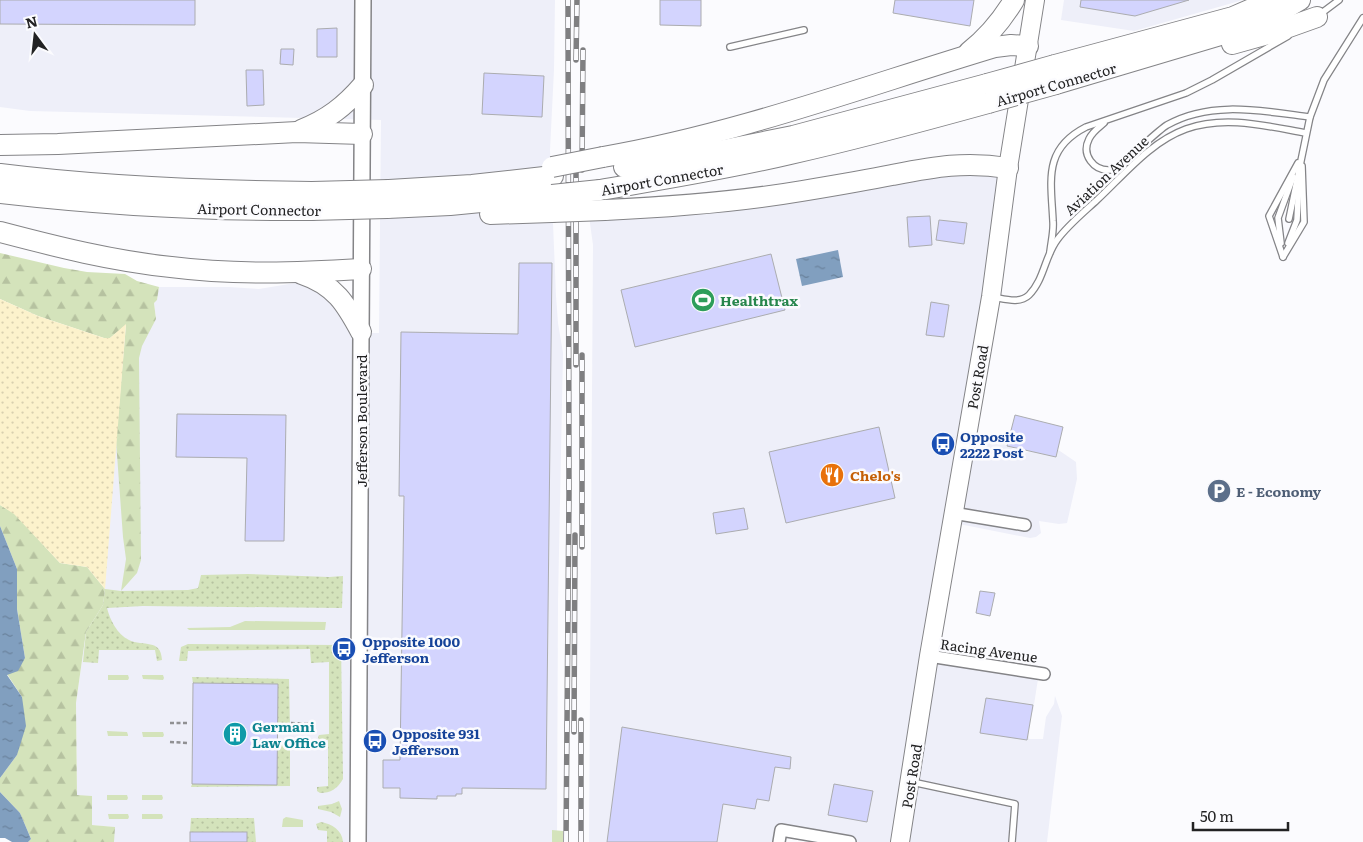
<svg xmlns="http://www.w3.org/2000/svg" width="1363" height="842" viewBox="0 0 1363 842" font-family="Literata,serif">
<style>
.built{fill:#eeeff9}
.grass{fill:url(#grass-dots)}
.forest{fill:url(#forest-firs)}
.sand{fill:url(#sand-dots)}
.green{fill:#d4e3bb}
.water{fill:url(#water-ripples)}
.building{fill:#d3d4fe;stroke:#abacaf}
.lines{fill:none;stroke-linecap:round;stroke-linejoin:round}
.service-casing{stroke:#848487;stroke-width:8}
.minor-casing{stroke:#848487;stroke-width:14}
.secondary-casing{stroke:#848487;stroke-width:18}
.primary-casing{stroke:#848487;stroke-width:20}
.motorway-casing{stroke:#848487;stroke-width:22}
.path{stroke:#909093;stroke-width:2.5;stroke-dasharray:4 2.5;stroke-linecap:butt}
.service{stroke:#fff;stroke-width:5.5}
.minor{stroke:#fff;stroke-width:11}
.secondary{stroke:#fff;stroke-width:15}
.primary{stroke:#fff;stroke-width:18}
.motorway{stroke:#fff;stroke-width:20}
.rail-casing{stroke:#7f7f81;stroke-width:5.5}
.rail{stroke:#fbfbfe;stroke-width:4;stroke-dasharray:11;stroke-linecap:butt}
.motorway-bridge-casing{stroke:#848487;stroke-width:22;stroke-linecap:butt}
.motorway-bridge{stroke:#fff;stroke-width:20}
.labels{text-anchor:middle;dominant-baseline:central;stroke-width:5;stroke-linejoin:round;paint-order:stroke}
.street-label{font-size:14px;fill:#222223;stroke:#fbfbfe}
.leisure-label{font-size:14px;font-weight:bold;fill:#27864d;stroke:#fbfbfe;text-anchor:start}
.transit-label{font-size:14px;font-weight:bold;fill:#164399;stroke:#fbfbfe;text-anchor:start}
.food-label{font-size:14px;font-weight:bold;fill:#c56008;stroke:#fbfbfe;text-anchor:start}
.service-label{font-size:14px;font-weight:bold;fill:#4e5e75;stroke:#fbfbfe;text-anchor:start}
.culture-label{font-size:14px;font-weight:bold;fill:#0d838f;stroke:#fbfbfe;text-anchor:start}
</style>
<defs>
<pattern id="grass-dots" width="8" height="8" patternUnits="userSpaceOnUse" patternTransform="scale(1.25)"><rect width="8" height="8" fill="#d4e3bb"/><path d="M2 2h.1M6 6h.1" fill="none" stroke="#b6c2a0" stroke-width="1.8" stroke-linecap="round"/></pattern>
<pattern id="forest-firs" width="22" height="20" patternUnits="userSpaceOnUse" patternTransform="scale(1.25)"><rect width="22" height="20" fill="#d4e3bb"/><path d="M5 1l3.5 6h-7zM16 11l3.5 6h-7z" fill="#b6c2a0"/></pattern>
<pattern id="sand-dots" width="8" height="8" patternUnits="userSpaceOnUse" patternTransform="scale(1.25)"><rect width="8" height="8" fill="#fcf2cc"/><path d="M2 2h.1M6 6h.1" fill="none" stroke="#d8cfaf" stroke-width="1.8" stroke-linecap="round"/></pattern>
<pattern id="water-ripples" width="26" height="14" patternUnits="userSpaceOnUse" patternTransform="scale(1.25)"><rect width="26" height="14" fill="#819fbf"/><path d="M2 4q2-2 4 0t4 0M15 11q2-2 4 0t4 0" fill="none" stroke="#69819b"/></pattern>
</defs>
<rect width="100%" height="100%" fill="#fbfbfe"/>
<g class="built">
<path d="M0,0h555l-1,70 -4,80 6,146 2,27 5,30 -5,248 -1,241h-443v-15l-22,-2 -15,-30 -1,-92 10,-71 17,-27 23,-281 30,-5 -2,-16 3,-3 2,-13h70l30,2 42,-7 22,6 33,45h23l2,-213 -351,-9 -30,-4z"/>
<path d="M1064,0h179l-109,31 -73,-11z"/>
<path d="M950,167l60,7 -38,262 25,4 23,13 37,-4 19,13 1,17 -10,44 -8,1 -20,-3 2,12 -5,4 -6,1 -76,-15 -24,131 108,25 -5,32 -6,11 2,17h14l3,-22 8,-13 1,-8 7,20 -15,126h-188l-75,-13 -8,13h-187l4,-597 -4,-29z"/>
</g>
<g class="grass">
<path d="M248,574l81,3 14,-1 -1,32 -199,-2 -36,2c3,12 10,26 22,32 14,7 32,-2 33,20l-5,1 -2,-11h-56l-1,13 -15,-1 3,-30 17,-27 2,-16 16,2 67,-1 10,-2 3,-13z"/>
<path d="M188,644l153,1 2,134c-6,10 -12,14 -23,14l-3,-2v-4l11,-1v-46h-9l-1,-3 1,-2 10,-1v-72l-18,1 -1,-14 -122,2 -1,10h-8l2,-14z"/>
<path d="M192,677l97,2 1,50h-12v-45l-85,-1z"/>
<path d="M277,739h13v47l-99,1 1,-3 85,1z"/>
<path d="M339,801l3,8 -2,8 -9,-5 -13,-3v-3l14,-2z"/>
<path d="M191,818h63l2,24h-9v-10h-57z"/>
<path d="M321,822c11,2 21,8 22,20h-16v-11l-9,-1 -2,-6z"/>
</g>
<g class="forest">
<path d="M0,253l64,15 23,4 38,2 12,7 22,6 -2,13 -3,3 2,16 -14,27 -3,12 2,202 -4,13 -16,18 5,-32 -3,-22 -7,-96 10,-116 -16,13h-6l-66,-22 -38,-17z"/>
<path d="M0,505l14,8 46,50 27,4 18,22 -2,16 -17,27 -10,71 1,92 15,1v29l23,2 -1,15h-86l3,-3 -11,-26 -20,-21v-14l17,-23 5,-58 -15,-23 18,-16 -8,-49v-40l-17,-43z"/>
</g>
<path class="sand" d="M0,299l38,17 66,22h6l16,-14 -21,265 -18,-22 -27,-4 -46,-49 -14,-9z"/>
<g class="green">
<path d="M245,621l81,1 -1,8h-136l-2,-2 43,-1z"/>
<path d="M108,675h20l1,3 -1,2h-20z"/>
<path d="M142,675h21l1,3 -1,2 -20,-1z"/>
<path d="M107,731l20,1 1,3v1h-20z"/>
<path d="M142,732h21l1,3 -1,2h-20z"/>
<path d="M107,795h20l1,3 -1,2h-20z"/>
<path d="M142,795h20l1,3 -1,2h-20z"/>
<path d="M108,814h20l1,3 -1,2h-19z"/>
<path d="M142,814h20l1,3 -1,2h-20z"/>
<path d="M286,817l17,3v7h-21l1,-8z"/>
<path d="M552,830l11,1v11h-11z"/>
</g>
<g class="water">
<path d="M838,250l5,27 -41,9 -6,-27z"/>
<path d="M0,526l17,43v40l8,49 -7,13 -11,4 15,22 4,29 -9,29 -17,23z"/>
<path d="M0,792l20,21 11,26 -3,3h-16l-7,-4h-5z"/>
</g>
<g class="building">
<path d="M0,0h195v25l-195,-1z"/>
<path d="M660,0h41v26l-41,-1z"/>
<path d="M895,0h79l-4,26 -77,-13z"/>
<path d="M1081,0h108l-54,16 -55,-9z"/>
<path d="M337,28v29h-20v-28z"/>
<path d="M281,49h13l-1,16 -13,-1z"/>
<path d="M246,70h17l1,35 -17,1z"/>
<path d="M484,73l60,3 -2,41 -60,-3z"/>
<path d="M930,216l2,29 -23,2 -2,-30z"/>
<path d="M939,220l28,3 -3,21 -28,-4z"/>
<path d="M771,254l14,56 -150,37 -14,-57z"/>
<path d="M519,263h33l-6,526 -84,-1v6h-6v2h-19v3l-37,-1v-10h-17v-28h17l4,-264h-5l2,-164 117,2z"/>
<path d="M931,302l18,3 -5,32 -18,-2z"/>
<path d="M177,414l109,1 -2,126h-39l2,-83 -71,-1z"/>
<path d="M1015,415l48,12 -7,30 -49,-11z"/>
<path d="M879,427l16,71 -109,25 -17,-71z"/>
<path d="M744,508l4,21 -32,5 -3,-21z"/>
<path d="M980,591l15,2 -5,23 -14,-3z"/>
<path d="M193,683l85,1 -1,101 -85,-1z"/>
<path d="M986,698l47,7 -6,35 -47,-7z"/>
<path d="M622,727l169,30 -1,12 -15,-2 -6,34 -12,-2 -2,10 -32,-5 -6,38h-110z"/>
<path d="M834,784l39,7 -6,31 -39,-7z"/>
<rect x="190" y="832" width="57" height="10"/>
</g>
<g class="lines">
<g class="service-casing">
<g id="service">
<path d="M1319,15l20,-15"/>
<path d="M730,47l74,-17"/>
<path d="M1104,123c-6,5 -12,9 -15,16 -8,16 5,32 21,31 10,-1 44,-37 57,-45 44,-25 96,-14 143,-8"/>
<path d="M1289,219l21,-102 14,-37 39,-62"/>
<path d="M1281,243l-3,-25 15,-41"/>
<path d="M1288,243l9,-23 2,-39"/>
<path d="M1050,252c1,-10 4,-21 3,-31 -2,-41 -10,-72 33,-94l100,-34 26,-13 76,-44"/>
<path d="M1283,257l-14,-41 29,-53"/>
<path d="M1283,257l21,-35 -2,-56"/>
<path d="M993,297c12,2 27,7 36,-2 15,-15 16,-39 28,-55 11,-15 26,-27 40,-40 27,-25 53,-58 89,-71 39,-14 80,-3 120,4"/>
<path d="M912,782l103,22 -3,38"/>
</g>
</g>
<g class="minor-casing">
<g id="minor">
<path d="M953,513l72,12"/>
<path d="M929,656l115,18"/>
<path d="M779,842l2,-12 69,12"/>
</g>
</g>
<g class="secondary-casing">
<path id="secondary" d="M358,842l5,-842"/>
</g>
<g class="primary-casing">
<path id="primary" d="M900,842l29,-186 62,-359 17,-129 27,-168"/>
</g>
<g class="motorway-casing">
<g id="motorway">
<path d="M1232,44l43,-12 42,-15"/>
<path d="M969,52c19,-15 33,-32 45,-52"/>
<path d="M1055,65l178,-48 39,-17"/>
<path d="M1056,84l178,-53 39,-15 27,-16"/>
<path d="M301,130c26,-10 44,-24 62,-45"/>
<path d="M0,145l58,-1 239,-12 65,2"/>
<path d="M603,157c134,-23 262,-71 392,-110l16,-2 17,1"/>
<path d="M624,167l80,-13 89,-18 194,-52"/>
<path d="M0,174c104,13 208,17 312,18"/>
<path d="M389,190l83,-5 81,-9"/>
<path d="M600,190c64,-11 127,-21 190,-36 67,-15 133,-33 198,-51"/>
<path d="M0,193c104,12 207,18 311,17"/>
<path d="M387,208l63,-3 102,-10"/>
<path d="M605,210c66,-3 132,-8 197,-19 30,-5 60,-10 90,-16 42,-8 72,-14 116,-7"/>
<path d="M490,214l62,-2"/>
<path d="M0,232c57,15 113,29 171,35 63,8 127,6 190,2"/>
<path d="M302,274c33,11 44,30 59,58"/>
</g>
</g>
<g class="path">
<path d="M170,723h19"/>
<path d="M291,723l20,1"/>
<path d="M170,742l19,1"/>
<path d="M292,743h19"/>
</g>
<use href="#service" class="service"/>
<use href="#minor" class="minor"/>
<use href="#secondary" class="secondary"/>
<use href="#primary" class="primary"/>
<use href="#motorway" class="motorway"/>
<g class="rail-casing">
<g id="rail">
<path d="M576,60l1,-60"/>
<path d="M582,170l1,-120"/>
<path d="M576,365v-205"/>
<path d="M582,547v-192"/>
<path d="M574,732l1,-197"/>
<path d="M566,842l3,-348 -1,-494"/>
<path d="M581,842v-122"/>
</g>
</g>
<use href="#rail" class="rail"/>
<g class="motorway-bridge-casing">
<g id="motorway-bridge">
<path d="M987,84l68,-19"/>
<path d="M988,103l68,-19"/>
<path d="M552,167l51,-10"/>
<path d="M312,192l77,-2"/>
<path d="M552,195l48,-5"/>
<path d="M311,210l76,-2"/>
<path d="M552,212l53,-2"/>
</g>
</g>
<use href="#motorway-bridge" class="motorway-bridge"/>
</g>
<defs>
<g id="stadium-disc" transform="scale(1.25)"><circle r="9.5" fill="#2e9e5b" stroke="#fbfbfe"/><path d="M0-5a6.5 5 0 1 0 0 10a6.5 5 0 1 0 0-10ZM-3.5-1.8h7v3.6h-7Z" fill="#fff"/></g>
<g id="bus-disc" transform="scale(1.25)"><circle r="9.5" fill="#1a4fb4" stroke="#fbfbfe"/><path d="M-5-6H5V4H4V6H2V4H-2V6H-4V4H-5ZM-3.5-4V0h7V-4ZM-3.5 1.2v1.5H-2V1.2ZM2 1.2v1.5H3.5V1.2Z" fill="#fff"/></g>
<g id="restaurant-disc" transform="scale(1.25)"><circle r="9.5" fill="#e8710a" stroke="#fbfbfe"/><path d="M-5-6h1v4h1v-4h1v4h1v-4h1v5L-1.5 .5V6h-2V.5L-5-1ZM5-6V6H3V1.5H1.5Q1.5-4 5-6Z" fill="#fff"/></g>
<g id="parking-disc" transform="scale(1.25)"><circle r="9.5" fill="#5c6f8a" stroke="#fbfbfe"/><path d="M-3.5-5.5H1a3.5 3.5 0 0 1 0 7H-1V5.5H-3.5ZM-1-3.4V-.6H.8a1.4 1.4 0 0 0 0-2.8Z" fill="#fff"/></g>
<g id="building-disc" transform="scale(1.25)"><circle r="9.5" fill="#0f9aa8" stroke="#fbfbfe"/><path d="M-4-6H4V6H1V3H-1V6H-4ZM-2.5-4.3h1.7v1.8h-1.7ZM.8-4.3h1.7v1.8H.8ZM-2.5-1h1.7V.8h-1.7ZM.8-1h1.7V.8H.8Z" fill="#fff"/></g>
</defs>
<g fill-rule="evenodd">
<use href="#stadium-disc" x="703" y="300"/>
<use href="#bus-disc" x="943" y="444"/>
<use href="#restaurant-disc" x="832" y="475"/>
<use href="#parking-disc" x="1219" y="491"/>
<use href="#bus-disc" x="344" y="649"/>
<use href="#building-disc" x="235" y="734"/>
<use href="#bus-disc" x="375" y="741"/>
</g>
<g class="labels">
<g class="street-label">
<text transform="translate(1056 84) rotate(-16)">Airport Connector</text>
<text transform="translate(1106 175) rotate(-43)">Aviation Avenue</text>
<text transform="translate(662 179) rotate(-10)">Airport Connector</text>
<text transform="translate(259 209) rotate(1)">Airport Connector</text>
<text transform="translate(977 377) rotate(-80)">Post Road</text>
<text transform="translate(361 421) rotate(-90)">Jefferson Boulevard</text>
<text transform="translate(989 650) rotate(8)">Racing Avenue</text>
<text transform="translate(911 776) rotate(-81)">Post Road</text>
</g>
<g class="leisure-label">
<text x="720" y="300">Healthtrax</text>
</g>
<g class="transit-label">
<text x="960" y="436">Opposite<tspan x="960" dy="16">2222 Post</tspan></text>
<text x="362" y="641">Opposite 1000<tspan x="362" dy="16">Jefferson</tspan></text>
<text x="392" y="733">Opposite 931<tspan x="392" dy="16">Jefferson</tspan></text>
</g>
<g class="food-label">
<text x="850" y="475">Chelo's</text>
</g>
<g class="service-label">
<text x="1236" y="491">E - Economy</text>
</g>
<g class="culture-label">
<text x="252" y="726">Germani<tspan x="252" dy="16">Law Office</tspan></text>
</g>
</g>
<g transform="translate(35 35) rotate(345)" stroke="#fbfbfe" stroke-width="4" paint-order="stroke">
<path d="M0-4L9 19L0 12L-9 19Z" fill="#222223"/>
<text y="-8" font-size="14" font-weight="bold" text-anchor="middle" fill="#222223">N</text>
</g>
<path d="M1193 822v8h95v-8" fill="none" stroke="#222223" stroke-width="2.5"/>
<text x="1200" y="822" font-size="15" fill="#222223" stroke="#fbfbfe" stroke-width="4" paint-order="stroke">50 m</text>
</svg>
